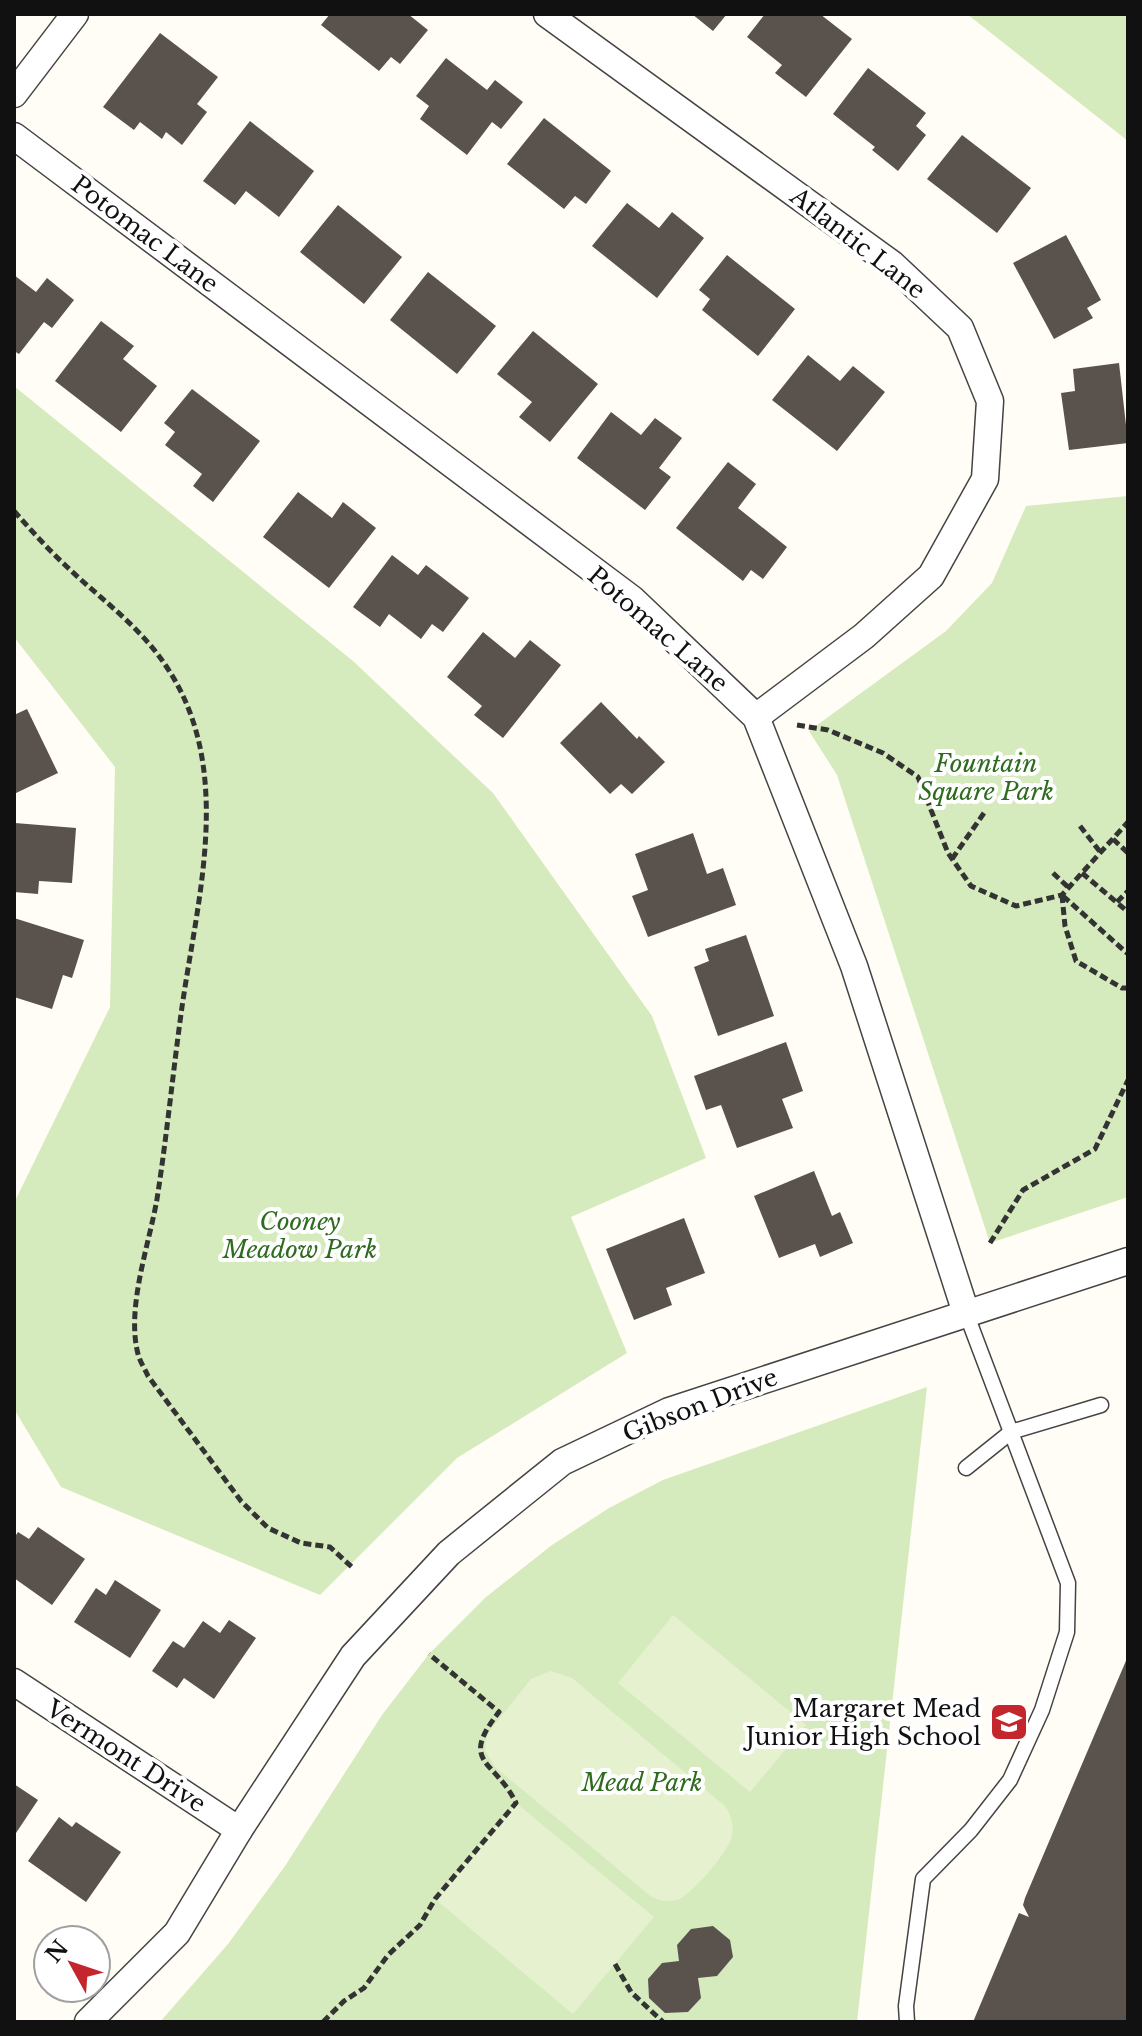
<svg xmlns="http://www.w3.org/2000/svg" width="1142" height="2036" viewBox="0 0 1142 2036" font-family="'Libre Baskerville',serif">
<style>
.green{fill:#d5ebbd}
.pitch{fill:#e6f2cf}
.building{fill:#5a524d}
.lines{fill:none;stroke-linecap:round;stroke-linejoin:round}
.service-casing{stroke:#444;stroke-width:17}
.minor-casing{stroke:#444;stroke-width:29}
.path{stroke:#333;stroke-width:5;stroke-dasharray:8 4;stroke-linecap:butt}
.service{stroke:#fff;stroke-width:14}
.minor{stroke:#fff;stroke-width:26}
.labels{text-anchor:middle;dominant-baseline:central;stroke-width:8;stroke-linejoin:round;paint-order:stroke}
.street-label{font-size:24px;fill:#111;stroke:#fff}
.park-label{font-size:24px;font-style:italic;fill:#2f6b1f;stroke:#fff}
.poi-label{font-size:24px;fill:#111;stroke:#fff;text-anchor:end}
</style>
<rect width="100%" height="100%" fill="#fffdf5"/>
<g class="green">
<path d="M967,14h161v127z"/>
<path d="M14,386l339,275 140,132 159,223 54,142 -135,59 56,136 -170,105 -137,137 -259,-108 -47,-78v-206l96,-196 5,-240 -101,-130z"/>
<path d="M1128,496v701l-138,46 -153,-468 -28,-44 137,-100 46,-48 34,-77z"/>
<path d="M927,1387l-70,635h-697l68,-78 57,-78 97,-151 47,-61 57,-57 66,-52 57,-37 54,-28z"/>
</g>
<g class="pitch">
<path d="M673,1615l133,110 -56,67 -132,-109z"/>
<path d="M551,1671l21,7 153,128c6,9 9,19 7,30 -3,15 -39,57 -53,63 -11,4 -21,2 -30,-4l-154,-128 -10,-17 1,-11 5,-10 40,-50z"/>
<path d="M516,1803l138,114 -81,97 -138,-115z"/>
</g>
<g class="building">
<path d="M330,14h78l20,16 -28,34 -9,-7 -12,14 -58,-46z"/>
<path d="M692,14h35l-14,17z"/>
<path d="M765,14h55l32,25 -46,58 -31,-24 7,-8 -35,-28z"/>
<path d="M160,33l58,44 -21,27 10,8 -25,33 -16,-13 -4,7 -22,-17 -6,8 -31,-23z"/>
<path d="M446,58l41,32 8,-10 28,22 -22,27 -9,-7 -25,33 -47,-36 9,-13 -13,-10z"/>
<path d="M868,68l58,45 -10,13 10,9 -28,36 -26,-21 3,-3 -42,-33z"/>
<path d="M544,118l67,53 -25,33 -11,-8 -11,13 -57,-45z"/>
<path d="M250,121l64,50 -35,46 -33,-26 -11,14 -32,-24z"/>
<path d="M962,135l69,53 -34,45 -70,-54z"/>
<path d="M627,203l32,25 13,-16 32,26 -47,60 -65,-52z"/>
<path d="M338,205l64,52 -38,47 -64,-52z"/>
<path d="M1066,235l35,65 -14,8 6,10 -39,21 -41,-76z"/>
<path d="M727,255l68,54 -37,47 -56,-46 8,-11 -11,-9z"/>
<path d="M428,272l68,54 -39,48 -67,-54z"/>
<path d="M14,275l22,17 11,-14 27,22 -22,28 -8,-6 -25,32 -5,-3z"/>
<path d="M101,321l33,25 -11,13 34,27 -36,46 -66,-51z"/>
<path d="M533,331l65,53 -48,58 -31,-25 13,-15 -35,-28z"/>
<path d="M808,355l32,26 13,-15 32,26 -48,59 -65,-51z"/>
<path d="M1119,363l9,80 -59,7 -8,-57 14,-2 -2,-22z"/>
<path d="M192,389l68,52 -47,61 -20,-16 9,-12 -37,-29 10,-13 -11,-9z"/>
<path d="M611,412l30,23 14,-17 27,20 -23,30 12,9 -26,33 -68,-52z"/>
<path d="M728,462l28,22 -18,24 49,39 -24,32 -12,-9 -8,11 -67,-53z"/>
<path d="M298,492l34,26 11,-16 33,26 -47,60 -66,-51z"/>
<path d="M392,555l26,20 8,-10 43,33 -26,34 -11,-8 -11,15 -32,-25 -9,13 -27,-20z"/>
<path d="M483,632l32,26 15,-18 31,25 -58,73 -29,-23 8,-9 -35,-29z"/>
<path d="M601,702l36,37 2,-3 26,26 -33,32 -11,-10 -11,10 -50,-51z"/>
<path d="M27,709l31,64 -44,21v-79z"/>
<path d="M15,823l61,5 -4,55 -33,-2 -1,13 -24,-2z"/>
<path d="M693,833l14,41 16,-6 13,37 -88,32 -16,-41 16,-6 -13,-36z"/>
<path d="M14,918l70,22 -12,38 -9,-3 -11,34 -38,-12z"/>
<path d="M746,935l28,81 -56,20 -24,-69 15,-6 -4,-12z"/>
<path d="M786,1042l17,49 -21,8 11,29 -56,20 -16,-43 -15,5 -12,-34z"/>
<path d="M814,1171l18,45 8,-4 13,31 -33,14 -5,-13 -36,14 -25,-62z"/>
<path d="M684,1218l21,55 -39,15 6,17 -38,15 -28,-71z"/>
<path d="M38,1527l47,32 -33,46 -38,-27v-40l4,-6 11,7z"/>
<path d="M115,1580l46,30 -31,48 -56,-36 22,-34 10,7z"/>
<path d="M229,1620l27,18 -42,61 -30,-21 -7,10 -25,-17 21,-30 11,7 19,-27 17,12z"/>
<path d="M1128,1656v366h-155l46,-109 10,4 -6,-12 2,-7z"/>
<path d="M14,1784l24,16 -24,36z"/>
<path d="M59,1817l13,10 4,-5 45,30 -35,50 -58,-41z"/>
<path d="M713,1926l17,14 3,17 -16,19 -19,2 3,20 -13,14 -23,1 -16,-15 -1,-19 14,-16 17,-2 -2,-16 14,-16z"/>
</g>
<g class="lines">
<g class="service-casing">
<g id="service">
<path d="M966,1468l45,-36 90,-27"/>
<path d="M907,2022l-1,-16 17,-127 48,-49 39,-50 32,-70 25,-78 1,-49 -102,-270"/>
</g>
</g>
<g class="minor-casing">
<g id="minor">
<path d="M547,14l345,250 68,64 30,73 -5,78 -54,97 -67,60 -108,81"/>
<path d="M14,94l61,-80"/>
<path d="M14,136l618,463 124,118 98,249 112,347"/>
<path d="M14,1682l225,148"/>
<path d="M88,2022l89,-89 62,-103 114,-174 96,-103 113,-91 107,-51 459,-150"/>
</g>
</g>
<g class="path">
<path d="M14,511c16,18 32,36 50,53 35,34 75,61 102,102 69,102 32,229 16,341 -9,64 -15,128 -25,192 -8,46 -31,109 -19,155 2,8 7,15 10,22l93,125 27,27 33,15 29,4 24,22"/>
<path d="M797,725l31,5 55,23 35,24 30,76 23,33 45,20 46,-11 66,-73"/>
<path d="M1080,826l21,27"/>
<path d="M1113,839l15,14"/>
<path d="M952,859l32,-46"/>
<path d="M1053,873l16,15"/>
<path d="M1082,873l46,39"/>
<path d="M1062,895l3,31 11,35 46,27h6"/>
<path d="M1063,896l65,58"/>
<path d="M1117,902l11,-11"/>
<path d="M990,1243l33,-53 72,-41 33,-69"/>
<path d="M615,1964l16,28 32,30"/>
<path d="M323,2022l21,-21 20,-13 24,-33 32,-30 15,-26 81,-96c-21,-44 -58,-39 -17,-91l-70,-58"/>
</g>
<use href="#service" class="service"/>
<use href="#minor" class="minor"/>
</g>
<defs>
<g id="school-square" transform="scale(2)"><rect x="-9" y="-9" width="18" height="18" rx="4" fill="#c4262e" stroke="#fff"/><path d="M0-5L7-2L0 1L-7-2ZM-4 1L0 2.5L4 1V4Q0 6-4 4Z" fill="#fff"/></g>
</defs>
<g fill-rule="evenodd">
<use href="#school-square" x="1009" y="1722"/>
</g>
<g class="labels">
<g class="street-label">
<text transform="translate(145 234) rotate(37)">Potomac Lane</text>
<text transform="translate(858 243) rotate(38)">Atlantic Lane</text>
<text transform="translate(658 629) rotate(41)">Potomac Lane</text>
<text transform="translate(700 1405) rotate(-21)">Gibson Drive</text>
<text transform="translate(126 1756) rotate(33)">Vermont Drive</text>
</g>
<g class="park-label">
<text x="986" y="763">Fountain<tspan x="986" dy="28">Square Park</tspan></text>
<text x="300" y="1221">Cooney<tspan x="300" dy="28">Meadow Park</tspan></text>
<text x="642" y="1782">Mead Park</text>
</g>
<g class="poi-label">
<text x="981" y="1708">Margaret Mead<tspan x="981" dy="28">Junior High School</tspan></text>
</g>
</g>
<rect width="1142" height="2036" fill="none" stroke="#111111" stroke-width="32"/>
<g transform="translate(72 1964) rotate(310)"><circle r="38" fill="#ffffff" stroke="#a0a0a0" stroke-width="2"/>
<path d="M0-6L14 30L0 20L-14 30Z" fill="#c4262e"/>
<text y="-12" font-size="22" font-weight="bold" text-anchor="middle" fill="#111111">N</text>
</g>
</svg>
